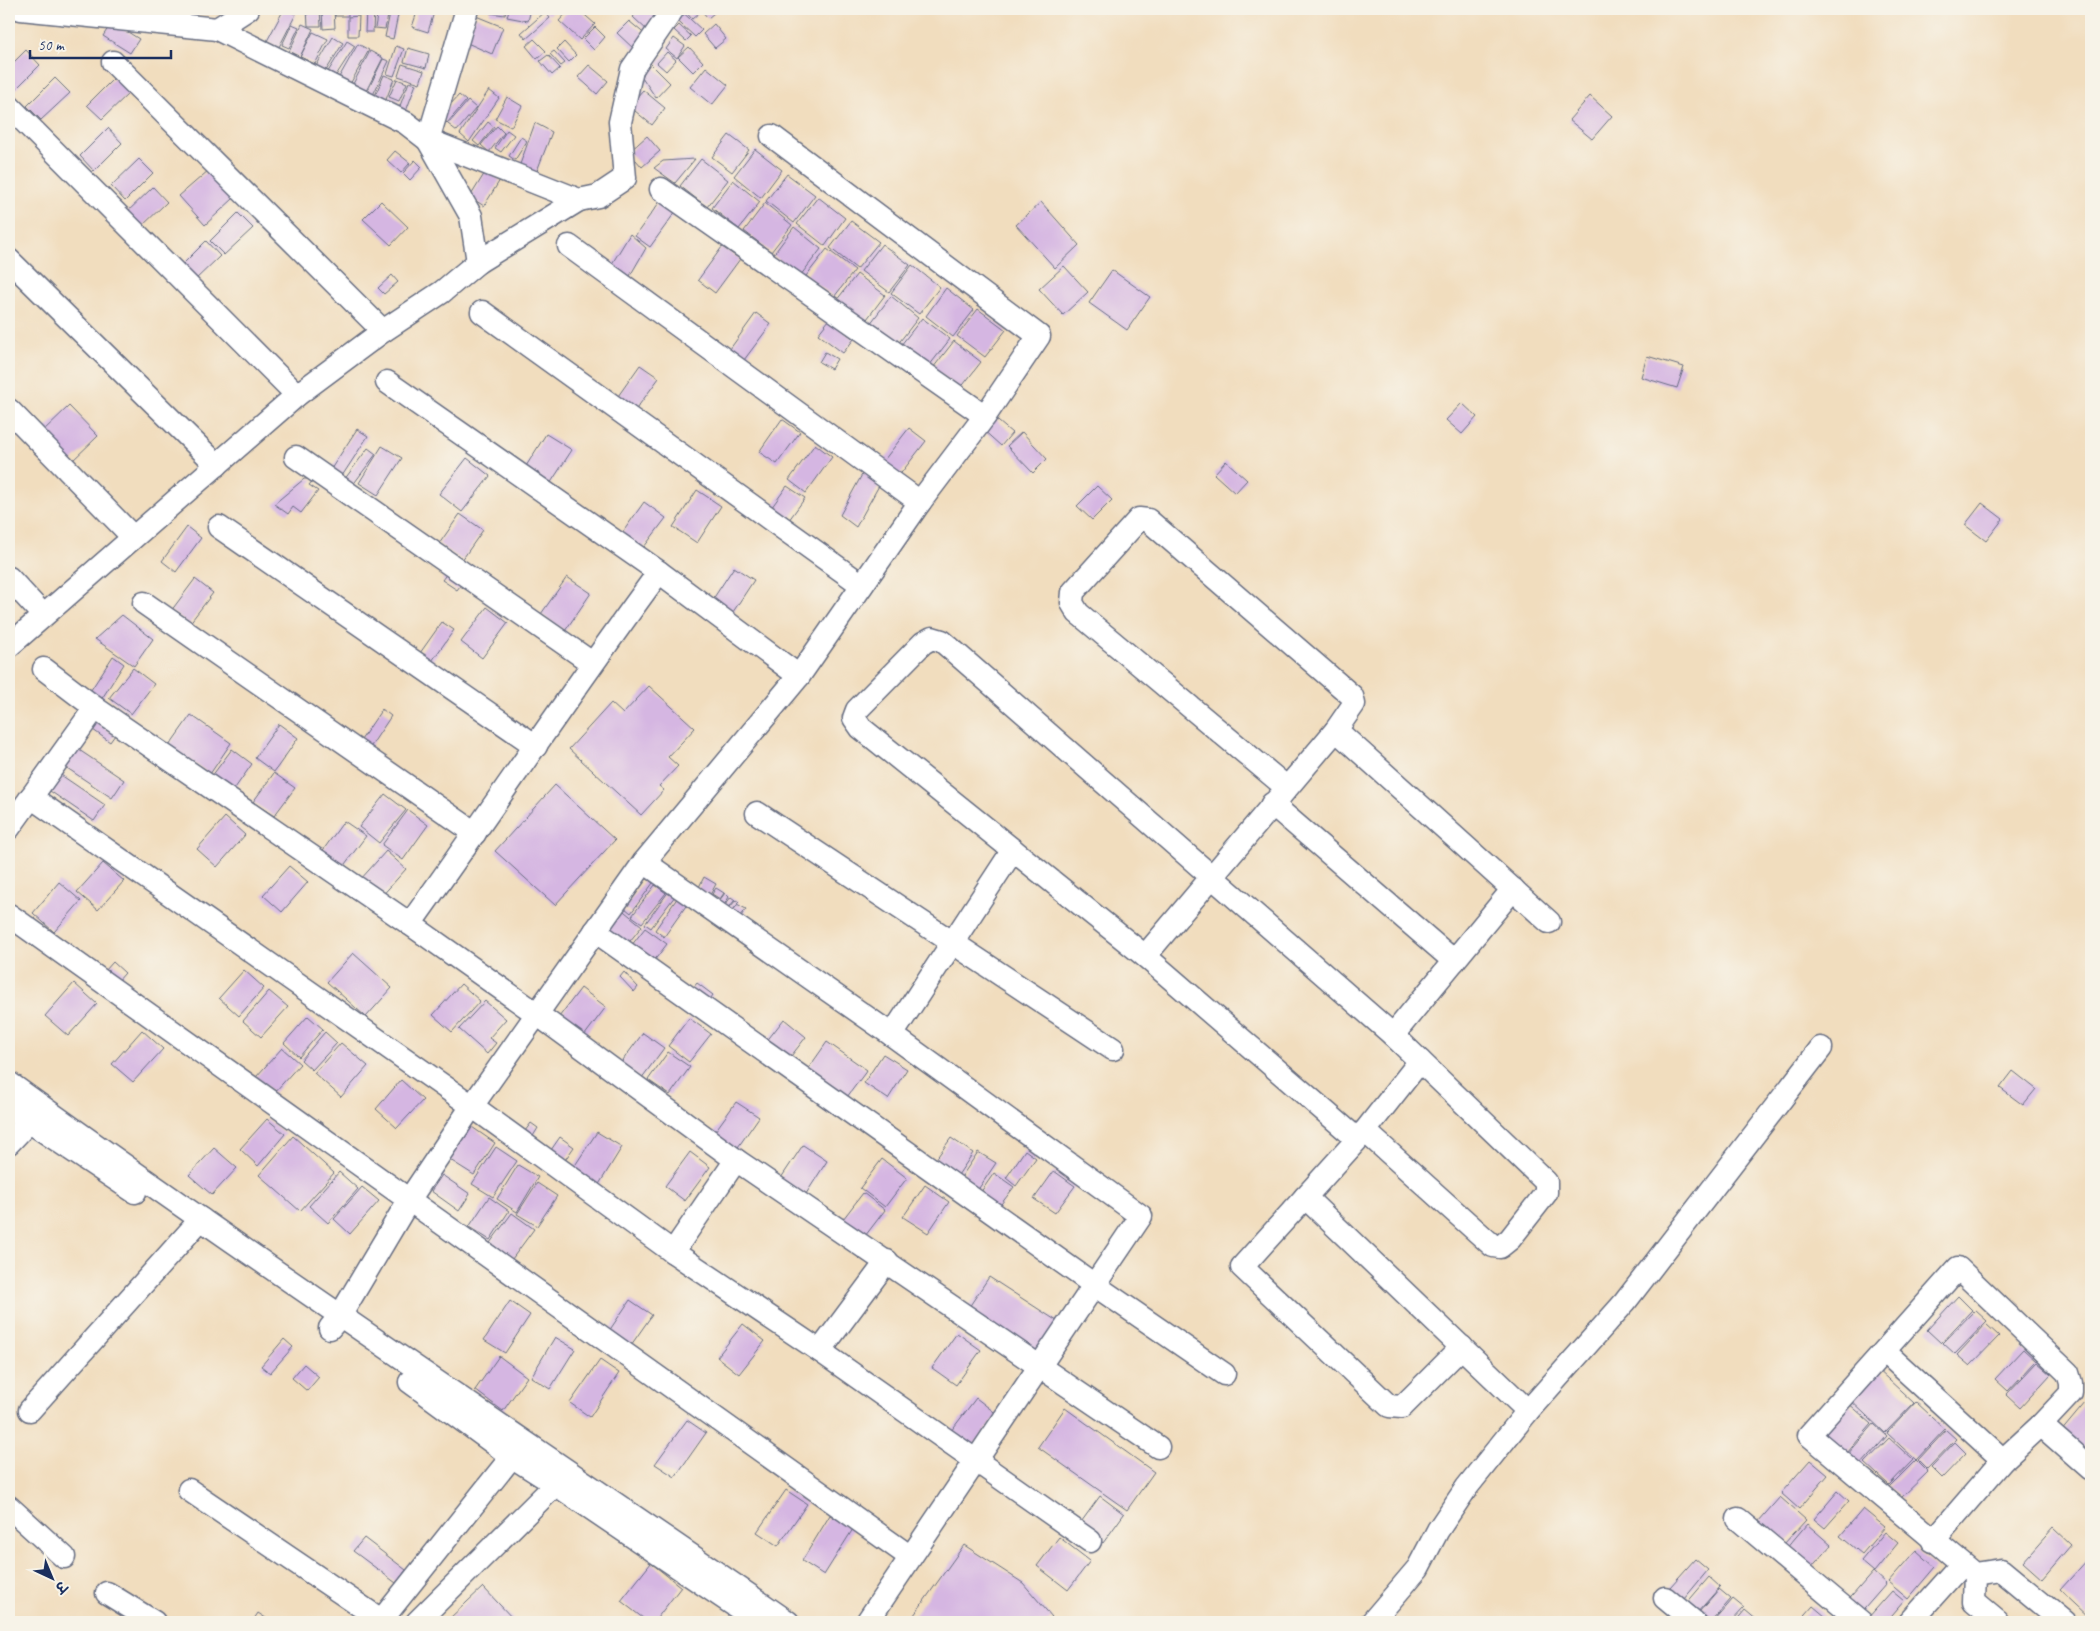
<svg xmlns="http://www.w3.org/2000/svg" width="2100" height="1631" viewBox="0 0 2100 1631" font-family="Caveat,'Playpen Sans Deva',sans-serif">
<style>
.building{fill:#d5b6e2}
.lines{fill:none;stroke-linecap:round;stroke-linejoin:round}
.minor-casing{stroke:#666c80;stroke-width:25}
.minor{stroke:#fff;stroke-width:22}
</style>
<rect width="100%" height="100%" fill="#f7f3e8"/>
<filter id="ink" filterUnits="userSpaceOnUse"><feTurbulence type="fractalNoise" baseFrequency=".02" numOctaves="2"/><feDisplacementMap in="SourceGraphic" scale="10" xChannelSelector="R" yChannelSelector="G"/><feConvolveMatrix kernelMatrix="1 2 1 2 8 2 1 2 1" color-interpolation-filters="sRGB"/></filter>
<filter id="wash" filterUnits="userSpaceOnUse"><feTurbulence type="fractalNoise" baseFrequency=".0096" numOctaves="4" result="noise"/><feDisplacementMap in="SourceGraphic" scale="20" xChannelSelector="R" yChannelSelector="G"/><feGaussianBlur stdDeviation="1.12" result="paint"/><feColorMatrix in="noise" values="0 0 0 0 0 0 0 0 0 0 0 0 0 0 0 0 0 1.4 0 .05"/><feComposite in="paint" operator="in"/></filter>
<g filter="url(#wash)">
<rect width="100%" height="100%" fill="#f1ddbe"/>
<g id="blocks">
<g class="building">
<path d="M284,9l12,5 -17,33 -12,-6z"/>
<path d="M307,9h13l1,17h-13z"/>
<path d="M322,9h12l1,19 -12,1z"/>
<rect x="335" y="9" width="13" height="7"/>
<rect x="350" y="9" width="8" height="4"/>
<path d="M378,9l11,2 -4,18 -10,-1z"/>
<path d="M418,9h17l-7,23 -16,-5z"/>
<path d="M490,9h16l-1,6 -15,-2z"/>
<path d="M509,9h22l-3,12 -21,-4z"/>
<path d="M543,9h12l-6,6z"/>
<path d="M570,9h8l17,15 -15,16 -21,-19z"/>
<path d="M640,9h7l13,11 -11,12 -16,-15z"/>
<path d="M679,9l23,21 -7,7 -26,-24z"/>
<path d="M683,9h14l3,3 -8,7z"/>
<path d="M700,9h11l3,4 -6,5z"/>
<path d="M366,10h8l-1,22h-8z"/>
<path d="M545,12l5,6 -24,21 -5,-6z"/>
<path d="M390,13l8,2 -5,24 -8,-2z"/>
<path d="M359,16l-1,20h-10v-19z"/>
<path d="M476,16l27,11 -11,27 -27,-12z"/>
<path d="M629,21l18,15 -12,14 -18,-17z"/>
<path d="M112,22l27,17 -9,14 -27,-17z"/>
<path d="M292,24l7,3 -10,21 -7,-3z"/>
<path d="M302,24l11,5 -13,28 -11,-5z"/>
<path d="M714,24l12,15 -11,9 -12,-14z"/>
<path d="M679,25l12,11 -5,5 -12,-11z"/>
<path d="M595,27l10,10 -11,13 -11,-11z"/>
<path d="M313,32l15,7 -13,25 -15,-7z"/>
<path d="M333,37l10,6 -19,31 -9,-6z"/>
<path d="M674,38l11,8 -8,12 -11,-9z"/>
<path d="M534,39l12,12 -9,8 -11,-13z"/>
<path d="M347,41l8,5 -22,34 -7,-5z"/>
<path d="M564,42l12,13 -7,7 -12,-13z"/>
<path d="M358,44l11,6 -20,36 -11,-7z"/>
<path d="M396,46l8,3 -10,27 -7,-2z"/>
<path d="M689,47l14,15 -10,10 -15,-15z"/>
<path d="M408,48l21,6 -3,14 -22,-6z"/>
<path d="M26,50l14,15 -28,28 -3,-4v-22z"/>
<path d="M370,51l13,7 -18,35 -13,-7z"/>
<path d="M554,51l11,12 -4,3 -11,-12z"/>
<path d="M667,52l9,8 -10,11 -9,-8z"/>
<path d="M548,55l12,13 -8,7 -12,-14z"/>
<path d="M383,59l6,2 -17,36 -6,-3z"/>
<path d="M649,62l21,21 -14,15 -14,-21z"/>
<path d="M402,64l22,7 -4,12 -22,-7z"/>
<path d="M589,65l19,16 -11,13 -19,-17z"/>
<path d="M706,67l22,18 -16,20 -22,-18z"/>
<path d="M384,75l10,4 -9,23 -11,-4z"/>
<path d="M115,77l15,15 -28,27 -15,-14z"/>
<path d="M55,78l15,15 -29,27 -14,-14z"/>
<path d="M397,79l10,4 -8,18 -10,-4z"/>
<path d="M409,82l7,2 -11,30 -7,-3z"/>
<path d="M489,90l10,8 -30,44 -9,-8z"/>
<path d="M643,90l22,18 -13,17 -23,-19z"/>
<path d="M459,95l7,6 -19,22 -7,-7z"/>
<path d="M1590,96l22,20 -20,23 -23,-19z"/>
<path d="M507,97l15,9 -11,21 -16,-8z"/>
<path d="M468,101l8,7 -19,23 -9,-7z"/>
<path d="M488,122l6,5 -15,19 -6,-5z"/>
<path d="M535,123l17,9 -17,44 -16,-9z"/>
<path d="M497,126l7,7 -15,19 -8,-7z"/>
<path d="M108,128l14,15 -28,28 -14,-15z"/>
<path d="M507,130l7,5 -13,17 -6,-4z"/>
<path d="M729,135l20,15 -17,22 -20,-15z"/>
<path d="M647,136l13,15 -18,16 -13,-15z"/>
<path d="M521,137l6,4 -12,19 -6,-4z"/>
<path d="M755,149l27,21 -21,28 -27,-22z"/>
<path d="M395,151l15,12 -9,10 -14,-13z"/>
<path d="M139,159l14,14 -28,28 -14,-15z"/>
<path d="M695,159l-20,24 -21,-15 9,-7z"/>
<path d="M701,159l27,21 -21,27 -27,-21z"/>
<path d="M415,160l7,7 -12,13 -7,-7z"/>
<path d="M209,170l25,28 -29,27 -26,-29z"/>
<path d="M486,171l14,9 -16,26 -14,-9z"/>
<path d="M787,174l28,21 -21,28 -28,-22z"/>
<path d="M733,180l27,22 -21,27 -27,-21z"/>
<path d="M153,187l14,15 -28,27 -15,-14z"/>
<path d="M818,197l27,21 -20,28 -28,-22z"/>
<path d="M661,200l15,11 -26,36 -15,-11z"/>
<path d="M381,201l27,26 -17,18 -28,-26z"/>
<path d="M1041,202l38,43 -24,23 -39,-43z"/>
<path d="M765,203l27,22 -21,27 -27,-21z"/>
<path d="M238,213l15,15 -29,27 -14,-14z"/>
<path d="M851,221l28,21 -22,27 -27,-21z"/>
<path d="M794,227l27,22 -21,27 -27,-21z"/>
<path d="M630,234l16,14 -19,33 -17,-14z"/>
<path d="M206,241l14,15 -28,27 -14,-14z"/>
<path d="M882,244l28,21 -21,27 -28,-21z"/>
<path d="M722,247l18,12 -25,34 -17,-13z"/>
<path d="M827,249l28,21 -21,27 -28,-21z"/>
<path d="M912,265l28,22 -21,27 -28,-21z"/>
<path d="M1064,266l24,26 -25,23 -24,-26z"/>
<path d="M1112,270l38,27 -23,33 -38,-27z"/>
<path d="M857,274l28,21 -21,28 -28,-22z"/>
<path d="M392,275l6,7 -14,12 -6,-6z"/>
<path d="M946,288l28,22 -21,27 -27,-21z"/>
<path d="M891,296l27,22 -21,27 -27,-21z"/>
<path d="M978,309l28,21 -21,27 -28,-21z"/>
<path d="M756,313l15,11 -27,36 -14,-11z"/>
<path d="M922,318l28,21 -21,27 -28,-21z"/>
<path d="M829,320l25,19 -11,14 -25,-19z"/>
<path d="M954,341l27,21 -21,27 -27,-21z"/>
<path d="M825,352l12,7 -6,10 -12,-7z"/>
<path d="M1647,356l37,11 -7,21 -36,-11z"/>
<path d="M640,365l19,13 -25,34 -18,-13z"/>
<path d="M1462,403l15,14 -15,17 -16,-14z"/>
<path d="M69,406l29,30 -28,27 -29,-30z"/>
<path d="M992,416l20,17 -11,13 -20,-18z"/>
<path d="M782,419l18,13 -23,32 -18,-12z"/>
<path d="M909,428l17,13 -28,36 -17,-13z"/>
<path d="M357,429l11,7 -26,40 -11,-7z"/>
<path d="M1022,432l25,27 -14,14 -26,-27z"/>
<path d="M546,434l26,16 -24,37 -25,-16z"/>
<path d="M815,444l17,13 -26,36 -17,-13z"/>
<path d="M382,446l20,12 -24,37 -19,-12z"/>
<path d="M368,448l8,6 -24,32 -8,-6z"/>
<path d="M467,458l23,18 -28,36 -23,-18z"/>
<path d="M1226,461l21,19 -12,13 -21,-19z"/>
<path d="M864,471l17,11 -25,45 -16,-12z"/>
<path d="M304,479h10l-5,6 9,6 -17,22 -8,-6 -5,7 -14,-10z"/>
<path d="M787,486l18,12 -19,26 -17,-13z"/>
<path d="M1097,486l15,14 -20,20 -15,-14z"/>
<path d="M697,490l24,16 -24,37 -24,-16z"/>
<path d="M644,502l22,16 -25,33 -21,-15z"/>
<path d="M1982,503l21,16 -17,22 -21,-16z"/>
<path d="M460,514l23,16 -21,30 -23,-16z"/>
<path d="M187,527l14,11 -25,34 -14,-11z"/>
<path d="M734,567l20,13 -23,35 -20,-13z"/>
<path d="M448,572l15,10 -6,8 -15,-10z"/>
<path d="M567,577l24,16 -26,38 -24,-17z"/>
<path d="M195,579l18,14 -24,31 -18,-13z"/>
<path d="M487,607l21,16 -26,35 -21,-16z"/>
<path d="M122,615l31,24 -19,27 -39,-27z"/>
<path d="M442,622l12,8 -22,31 -12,-8z"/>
<path d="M113,656l11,8 -23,36 -12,-7z"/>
<path d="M133,668l21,16 -23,30 -22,-16z"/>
<path d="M649,686l46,42 -27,29 10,9 -19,20 5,4 -23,25 -72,-66 42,-46 12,11z"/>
<path d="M382,709l9,7 -24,36 -10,-6z"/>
<path d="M191,715l40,28 -21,31 -41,-28z"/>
<path d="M91,718l24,17 -5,7 -24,-17z"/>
<path d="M279,724l19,14 -24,34 -19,-14z"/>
<path d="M76,748l48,32 -12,18 -48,-32z"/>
<path d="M232,749l20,15 -19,27 -21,-15z"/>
<path d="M58,773l47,32 -11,16 -47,-32z"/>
<path d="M274,773l21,15 -21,28 -21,-14z"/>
<path d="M555,785l60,55 -60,65 -60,-54z"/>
<path d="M385,794l21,16 -27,33 -20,-16z"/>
<path d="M408,810l20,15 -25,35 -21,-15z"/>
<path d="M225,817l20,18 -28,32 -20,-18z"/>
<path d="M344,821l22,15 -24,32 -21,-15z"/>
<path d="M386,851l20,18 -26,29 -20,-18z"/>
<path d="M103,863l21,18 -26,29 -21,-18z"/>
<path d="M289,866l19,16 -26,30 -19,-17z"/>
<path d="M704,877l12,7 -6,11 -12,-6z"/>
<path d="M646,878l7,5 -22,30 -6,-5z"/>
<path d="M59,882l22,19 -27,31 -21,-19z"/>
<path d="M655,885l11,8 -24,30 -10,-7z"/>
<path d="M716,888l8,5 -4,6 -8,-5z"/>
<path d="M669,891l6,5 -24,32 -6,-4z"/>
<path d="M725,893l4,4 -5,8 -5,-4z"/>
<path d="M678,897l10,6 -24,34 -9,-7z"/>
<path d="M731,897l4,3 -6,7 -4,-2z"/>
<path d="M736,900l3,2 -2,2 9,5 -5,7 -8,-5 4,-6 -4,5 -3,-3z"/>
<path d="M619,907l23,19 -16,20 -24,-18z"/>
<path d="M645,928l22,16 -17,22 -22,-16z"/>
<path d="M353,953l39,35 -26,29 -39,-35z"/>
<path d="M113,962l12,11 -8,9 -12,-11z"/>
<path d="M244,970l20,18 -25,28 -20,-18z"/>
<path d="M624,972l14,15 -4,5 -14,-15z"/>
<path d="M74,983l23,21 -29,32 -23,-20z"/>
<path d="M697,983l16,12 -7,10 -17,-12z"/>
<path d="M461,984l19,17 -28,31 -19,-17z"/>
<path d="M581,988l25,19 -25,33 -25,-19z"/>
<path d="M269,991l19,16 -27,30 -18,-16z"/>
<path d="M485,1001l21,18 -17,19 7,5 -9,11 -28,-25z"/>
<path d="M308,1016l15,13 -24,28 -15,-14z"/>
<path d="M689,1018l22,16 -22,28 -21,-16z"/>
<path d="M784,1019l22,18 -22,28 -22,-18z"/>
<path d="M142,1030l21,19 -30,33 -21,-18z"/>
<path d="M325,1032l12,11 -25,27 -11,-10z"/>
<path d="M643,1033l21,15 -23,31 -21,-15z"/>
<path d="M827,1042l40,28 -20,27 -39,-28z"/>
<path d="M341,1043l27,23 -27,31 -27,-24z"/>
<path d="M282,1048l18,16 -26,29 -18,-16z"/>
<path d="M668,1052l22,15 -20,28 -22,-15z"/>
<path d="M883,1054l24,15 -19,30 -24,-16z"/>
<path d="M2013,1071l23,18 -13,16 -23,-17z"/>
<path d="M401,1080l22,20 -26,28 -21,-19z"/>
<path d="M736,1102l23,15 -23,33 -23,-16z"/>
<path d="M267,1119l18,15 -27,32 -18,-17z"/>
<path d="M531,1123l7,5 -8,13 -8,-6z"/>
<path d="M469,1125l26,18 -21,32 -27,-17z"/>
<path d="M597,1132l25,15 -24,39 -26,-16z"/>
<path d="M293,1136l41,37 -34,38 -41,-36z"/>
<path d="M560,1137l14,10 -9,13 -14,-10z"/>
<path d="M951,1138l22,15 -19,28 -23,-15z"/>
<path d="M803,1145l24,16 -23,36 -25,-16z"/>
<path d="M496,1147l21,14 -24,36 -21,-13z"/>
<path d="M214,1148l23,20 -25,27 -23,-20z"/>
<path d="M1025,1150l11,8 -20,28 -10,-8z"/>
<path d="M690,1152l20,15 -25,34 -20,-15z"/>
<path d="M978,1152l18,11 -23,34 -17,-12z"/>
<path d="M882,1159l25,19 -22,29 -25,-19z"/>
<path d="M518,1165l20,12 -21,35 -20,-13z"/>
<path d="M1054,1171l21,15 -20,27 -21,-14z"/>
<path d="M339,1172l19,17 -30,34 -19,-17z"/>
<path d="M994,1173l20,14 -19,25 -19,-13z"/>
<path d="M442,1175l28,19 -11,17 -28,-20z"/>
<path d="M537,1183l20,13 -20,30 -20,-12z"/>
<path d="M925,1185l24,17 -21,31 -25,-16z"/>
<path d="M362,1187l17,14 -29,33 -16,-15z"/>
<path d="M863,1193l22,17 -23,30 -22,-17z"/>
<path d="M489,1197l20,14 -19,29 -21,-13z"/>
<path d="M512,1213l22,16 -22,30 -22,-16z"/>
<path d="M989,1277l71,46 -23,36 -72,-46z"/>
<path d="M1958,1296l14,14 -31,33 -14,-13z"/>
<path d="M630,1300l22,15 -23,33 -22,-14z"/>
<path d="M510,1301l20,14 -25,38 -21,-13z"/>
<path d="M1975,1310l12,11 -32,33 -12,-11z"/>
<path d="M743,1324l22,17 -26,33 -22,-17z"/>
<path d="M1986,1324l13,12 -29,30 -13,-11z"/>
<path d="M957,1333l24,17 -25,35 -24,-17z"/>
<path d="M555,1337l20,12 -25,40 -19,-12z"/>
<path d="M284,1339l9,8 -23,26 -9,-7z"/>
<path d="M2023,1349l13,12 -28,30 -13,-12z"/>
<path d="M499,1356l28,21 -24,34 -28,-21z"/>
<path d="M600,1360l19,13 -29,44 -20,-14z"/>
<path d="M2037,1362l14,12 -31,34 -14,-13z"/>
<path d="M304,1364l15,13 -12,14 -15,-13z"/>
<path d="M1876,1368l38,35 -29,30 -37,-35z"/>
<path d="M2091,1396v43l-10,12 -21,-18z"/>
<path d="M976,1398l22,17 -26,32 -21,-16z"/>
<path d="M1847,1402l25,22 -25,29 -25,-21z"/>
<path d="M1916,1402l29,27 -29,31 -29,-27z"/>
<path d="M1065,1408l89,64 -27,38 -89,-63z"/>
<path d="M687,1420l19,13 -31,44 -20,-13z"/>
<path d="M1874,1424l13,12 -27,30 -13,-11z"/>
<path d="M1946,1430l10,9 -29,30 -9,-9z"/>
<path d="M1889,1438l24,22 -24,25 -24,-22z"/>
<path d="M1955,1442l11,11 -24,25 -11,-11z"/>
<path d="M1810,1460l18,15 -29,34 -18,-16z"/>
<path d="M1916,1460l12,12 -27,26 -12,-11z"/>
<path d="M786,1490l21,14 -29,42 -21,-14z"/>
<path d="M1838,1491l11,10 -24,27 -11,-9z"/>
<path d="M1100,1496l24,18 -21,29 -24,-18z"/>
<path d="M1780,1497l26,23 -23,25 -25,-23z"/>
<path d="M1863,1509l22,18 -23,27 -22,-18z"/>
<path d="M830,1515l23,14 -29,46 -22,-14z"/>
<path d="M1807,1524l24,21 -22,25 -24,-20z"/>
<path d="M2053,1528l18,17 -29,34 -19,-17z"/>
<path d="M1885,1532l13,11 -24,29 -13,-11z"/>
<path d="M1059,1537l31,24 -22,29 -31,-24z"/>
<path d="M364,1538l42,32 -10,13 -43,-32z"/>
<path d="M964,1545l59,38 29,34 -6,5h-137z"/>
<path d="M1916,1550l19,17 -27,32 -20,-17z"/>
<path d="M2089,1558l2,1v60l-31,-29z"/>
<path d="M1695,1559l13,11 -24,29 -14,-12z"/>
<path d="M651,1563l30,24 -27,35h-6l-27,-21z"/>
<path d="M1873,1572l13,12 -28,32 -13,-12z"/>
<path d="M1709,1577l11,10 -24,27 -11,-9z"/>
<path d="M483,1587l32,34 -1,1h-60l-4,-4z"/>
<path d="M1719,1589l12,10 -20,23 -12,-10z"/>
<path d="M1892,1591l12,10 -18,21h-15l-4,-3z"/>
<path d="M1733,1599l11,9 -13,14h-18z"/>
<path d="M1813,1606l19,16h-33z"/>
<path d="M1745,1610l13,11v1h-23z"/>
<path d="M258,1613l14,9h-20z"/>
</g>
</g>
</g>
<g filter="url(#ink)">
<use href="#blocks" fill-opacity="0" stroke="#666c80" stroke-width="1"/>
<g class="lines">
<g class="minor-casing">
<g id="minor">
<path d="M21,9l196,20"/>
<path d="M248,9l-31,20 189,94 22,17 151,60 19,-4 27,-18 -5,-56 12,-53 41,-60"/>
<path d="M113,62l270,269"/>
<path d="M9,106l288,289"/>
<path d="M661,189l324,227"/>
<path d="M569,246l351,256"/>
<path d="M9,260l208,205"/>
<path d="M478,262l101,-62"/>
<path d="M482,312l380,273"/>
<path d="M387,382l272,190 140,104"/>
<path d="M9,410l124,127"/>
<path d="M296,457l296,206"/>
<path d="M219,527l317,219"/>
<path d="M9,578l34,37"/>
<path d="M144,603l331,230"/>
<path d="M9,646l288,-251 86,-64 59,-39 36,-30 -7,-46 -43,-76 39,-131"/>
<path d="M44,669l54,41 312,214 127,90 199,146 422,287"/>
<path d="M1336,730l213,192"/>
<path d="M31,797l441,309 201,146 147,99 270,190"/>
<path d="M1272,804l182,157"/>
<path d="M757,813l356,236"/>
<path d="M9,828l86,-120"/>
<path d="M644,862l248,173 249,181 -274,406"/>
<path d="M9,915l900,641"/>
<path d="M410,924c84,-117 164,-237 249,-352"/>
<path d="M595,931l498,353 131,90"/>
<path d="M1145,956l191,-226 18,-26 -2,-8 -204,-176 -9,-1 -66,73 -1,11 6,10 208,174"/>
<path d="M892,1035l121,-185"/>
<path d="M1393,1035l120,-146"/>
<path d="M9,1083c256,185 520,360 779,539"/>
<path d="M9,1108l126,84"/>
<path d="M1365,1131l128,115 7,1 10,-8 36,-46v-11l-126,-121"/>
<path d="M1357,1139l-212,-183 -284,-228 -7,-10 3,-8 66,-67 9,-5 10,3 451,394 27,26 -55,70 -123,136 147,139 13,1 60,-60"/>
<path d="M9,1143l20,-21"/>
<path d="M1305,1197l223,214"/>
<path d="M673,1252l63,-92"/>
<path d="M330,1328l10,-12 69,-116 63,-94 172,-244 155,-186 121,-174 65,-86 54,-80 -267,-200"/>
<path d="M820,1351l67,-90"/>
<path d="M1884,1351l74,-83 110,105 3,10v10l-30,32 -38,35 -119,-109 -75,84 166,139 26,-4 63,52"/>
<path d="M410,1382l101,74 44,28 204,138"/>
<path d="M30,1410l171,-191"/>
<path d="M2041,1425l50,44"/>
<path d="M189,1490l195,132"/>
<path d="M9,1507l55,50"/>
<path d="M1738,1519l123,103"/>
<path d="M1933,1541l70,-81"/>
<path d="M1975,1574l-1,28 24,20"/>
<path d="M107,1593l47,29"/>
<path d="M1665,1598l29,24"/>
<path d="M380,1622l141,-177"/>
<path d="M417,1622l148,-147"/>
<path d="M1372,1622l46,-54 20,-38 29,-43 61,-76 97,-109 196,-254"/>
<path d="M1910,1622l52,-58"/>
</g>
</g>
<use href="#minor" class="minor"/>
</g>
</g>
<rect width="2100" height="1631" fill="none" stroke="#f7f3e8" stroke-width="30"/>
<g transform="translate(52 1578) rotate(136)" stroke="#f7f3e8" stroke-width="4" paint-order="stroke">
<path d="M0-4L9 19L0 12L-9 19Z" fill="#1b2f5e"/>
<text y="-8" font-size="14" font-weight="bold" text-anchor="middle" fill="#1b2f5e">उ</text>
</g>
<path d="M30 50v8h141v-8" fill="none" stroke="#1b2f5e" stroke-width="2.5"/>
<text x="38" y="50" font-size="15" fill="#1b2f5e" stroke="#f7f3e8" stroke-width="4" paint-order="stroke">50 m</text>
</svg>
